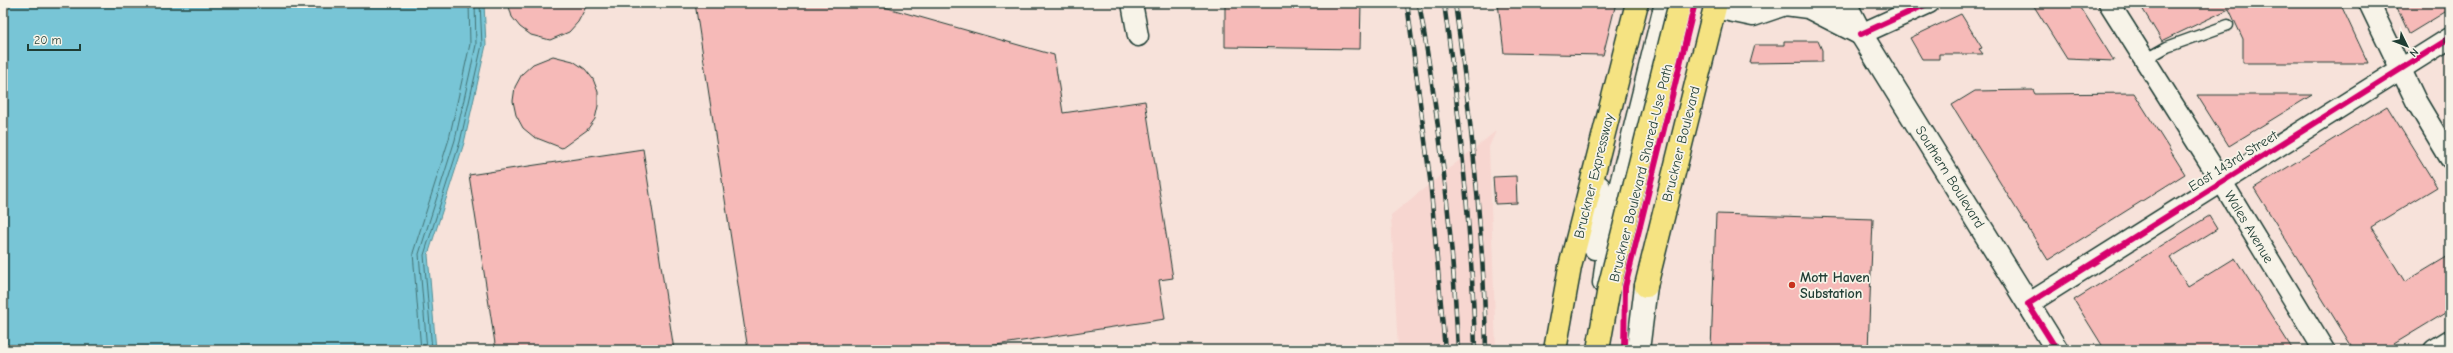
<svg xmlns="http://www.w3.org/2000/svg" width="2453" height="353" viewBox="0 0 2453 353" font-family="'Comic Neue',sans-serif">
<style>
.built{fill:#f7d6d0}
.water{fill:#78c5d6;stroke:#548f95}
.lines{fill:none;stroke-linecap:round;stroke-linejoin:round}
.shore{stroke:#437375;stroke-width:1}
.building{fill:#f6bab8;stroke:#1f3d34}
.lane-casing{stroke:#1f3d34;stroke-width:13}
.street-casing{stroke:#1f3d34;stroke-width:23}
.secondary-casing{stroke:#1f3d34;stroke-width:25}
.primary-casing{stroke:#1f3d34;stroke-width:25}
.highway-casing{stroke:#1f3d34;stroke-width:25}
.lane{stroke:#f7f3e8;stroke-width:10}
.street{stroke:#f7f3e8;stroke-width:20}
.secondary{stroke:#f7f3e8;stroke-width:22}
.primary{stroke:#f5e382;stroke-width:22}
.highway{stroke:#f5e382;stroke-width:22}
.rail-casing{stroke:#1f3d34;stroke-width:4.5}
.rail{stroke:#f7f3e8;stroke-width:3;stroke-dasharray:9;stroke-linecap:butt}
.highway-bridge-casing{stroke:#1f3d34;stroke-width:25;stroke-linecap:butt}
.highway-bridge{stroke:#f5e382;stroke-width:22}
.cycleway-casing{stroke:#f7f3e8;stroke-width:8}
.cycleway{stroke:#d6006c;stroke-width:6}
.poi-dot{fill:#c8321e;stroke:#f7f3e8;stroke-width:1.5}
.labels{text-anchor:middle;dominant-baseline:central;stroke-width:3.5;stroke-linejoin:round;paint-order:stroke}
.street-label{font-size:14px;fill:#1f3d34;stroke:#f7f3e8}
.poi-label{font-size:14px;font-weight:bold;fill:#1f3d34;stroke:#f7f3e8;text-anchor:start}
</style>
<rect width="100%" height="100%" fill="#f7e2da"/>
<filter id="ink" filterUnits="userSpaceOnUse"><feTurbulence type="fractalNoise" baseFrequency=".025" numOctaves="2"/><feDisplacementMap in="SourceGraphic" scale="8" xChannelSelector="R" yChannelSelector="G"/><feConvolveMatrix kernelMatrix="1 2 1 2 8 2 1 2 1" color-interpolation-filters="sRGB"/></filter>
<g filter="url(#ink)">
<path class="built" d="M1496,131l-7,16 7,203h-98l-7,-135z"/>
<path class="water" d="M3,3h481l2,42 -22,98 -36,112 8,95h-433z"/>
<g class="lines">
<g class="shore">
<path d="M421,350l-8,-97 36,-114 21,-95 -1,-41"/>
<path d="M427,350l-8,-96 36,-114 21,-95 -1,-42"/>
<path d="M432,350l-8,-95 36,-113 22,-97 -2,-42"/>
</g>
</g>
<g class="building">
<path d="M508,3h80l-10,19 -9,10 -19,8 -19,-5 -11,-8 -8,-10z"/>
<path d="M695,3h175l184,52 9,58 82,-12 28,177 -14,2 6,39 -201,31h-216z"/>
<path d="M1225,3h136l-1,46 -135,-2z"/>
<path d="M1498,3h118l-13,52 -99,-2z"/>
<path d="M2032,3h46l36,58 -47,-2z"/>
<path d="M2139,3h201l28,60h-125v-24l-14,-30 -67,32z"/>
<path d="M2395,3h55v6l-41,25z"/>
<path d="M1961,14l21,34 -3,1 4,5h-44v5h-17l-12,-21z"/>
<path d="M1784,41h34l4,9v12l-72,1 5,-18h29z"/>
<path d="M553,56l20,5 12,8 8,10 5,13v14l-3,13 -8,11 -25,18 -28,-11 -11,-9 -7,-13 -3,-14 2,-14 7,-13 11,-10z"/>
<path d="M2033,90l2,4 99,-1 51,81 -137,86 -96,-155 23,-14z"/>
<path d="M2197,95h115l-83,51z"/>
<path d="M2387,106l50,81 -66,40 34,55 45,-27v55l-66,40h-30l-100,-162z"/>
<path d="M643,149l31,201h-178l-27,-175z"/>
<path d="M1516,176l1,27 -22,1 -2,-27z"/>
<path d="M1716,214l157,5 -5,131h-157z"/>
<path d="M2209,216l8,13 -47,29 18,29 47,-29 58,92h-188l-31,-50z"/>
</g>
<g class="lines">
<g class="lane-casing">
<path id="lane" d="M2144,60l23,-13 61,-22"/>
</g>
<g class="street-casing">
<g id="street">
<path d="M1132,3l6,33"/>
<path d="M2109,3l113,179 102,168"/>
<path d="M2369,3l47,98 34,57"/>
<path d="M1861,34l68,-31"/>
<path d="M2028,304l422,-266"/>
<path d="M2434,350l16,-10"/>
</g>
</g>
<g class="secondary-casing">
<g id="secondary">
<path d="M1713,3l2,4 38,8 32,-11 23,3 53,27"/>
<path d="M1845,3l16,31 196,316"/>
<path d="M1595,248l4,-61"/>
<path d="M1604,283l8,-63 54,-217"/>
<path d="M1638,350l8,-64"/>
</g>
</g>
<g class="primary-casing">
<path id="primary" d="M1646,286l70,-283"/>
</g>
<g class="highway-casing">
<path id="highway" d="M1555,350l15,-83 67,-264"/>
</g>
<use href="#lane" class="lane"/>
<use href="#street" class="street"/>
<use href="#secondary" class="secondary"/>
<use href="#primary" class="primary"/>
<use href="#highway" class="highway"/>
<g class="rail-casing">
<g id="rail">
<path d="M1407,3l23,176 15,171"/>
<path d="M1419,3c20,114 34,231 39,347"/>
<path d="M1444,3c16,115 28,231 31,347"/>
<path d="M1455,3c16,115 29,231 31,347"/>
</g>
</g>
<use href="#rail" class="rail"/>
<g class="highway-bridge-casing">
<path id="highway-bridge" d="M1598,350l11,-62 71,-285"/>
</g>
<use href="#highway-bridge" class="highway-bridge"/>
<g class="cycleway-casing">
<g id="cycleway">
<path d="M1861,34l68,-31"/>
<path d="M1624,350l1,-63 70,-284"/>
<path d="M2057,350l-29,-46 422,-266"/>
</g>
</g>
<use href="#cycleway" class="cycleway"/>
</g>
</g>
<circle class="poi-dot" cx="1792" cy="285" r="4"/>
<g class="labels">
<g class="street-label">
<text transform="translate(1681 144) rotate(-76)">Bruckner Boulevard</text>
<text transform="translate(2233 161) rotate(-32)">East 143rd Street</text>
<text transform="translate(1641 173) rotate(-76)">Bruckner Boulevard Shared-Use Path</text>
<text transform="translate(1594 176) rotate(-76)">Bruckner Expressway</text>
<text transform="translate(1950 177) rotate(58)">Southern Boulevard</text>
<text transform="translate(2249 227) rotate(59)">Wales Avenue</text>
</g>
<g class="poi-label">
<text x="1800" y="277">Mott Haven<tspan x="1800" dy="16">Substation</tspan></text>
</g>
</g>
<rect width="2453" height="353" fill="none" stroke="#f7f3e8" stroke-width="16"/>
<rect x="8" y="8" width="2437" height="337" fill="none" stroke="#1f3d34" stroke-width="1.5" filter="url(#ink)"/>
<g transform="translate(2407 46) rotate(133)" stroke="#f7f3e8" stroke-width="3" paint-order="stroke">
<path d="M0-3L7 15L0 10L-7 15Z" fill="#1f3d34"/>
<text y="-6" font-size="11" font-weight="bold" text-anchor="middle" fill="#1f3d34">N</text>
</g>
<path d="M28 44v6h52v-6" fill="none" stroke="#1f3d34" stroke-width="2"/>
<text x="34" y="44" font-size="12" fill="#1f3d34" stroke="#f7f3e8" stroke-width="3" paint-order="stroke">20 m</text>
</svg>
